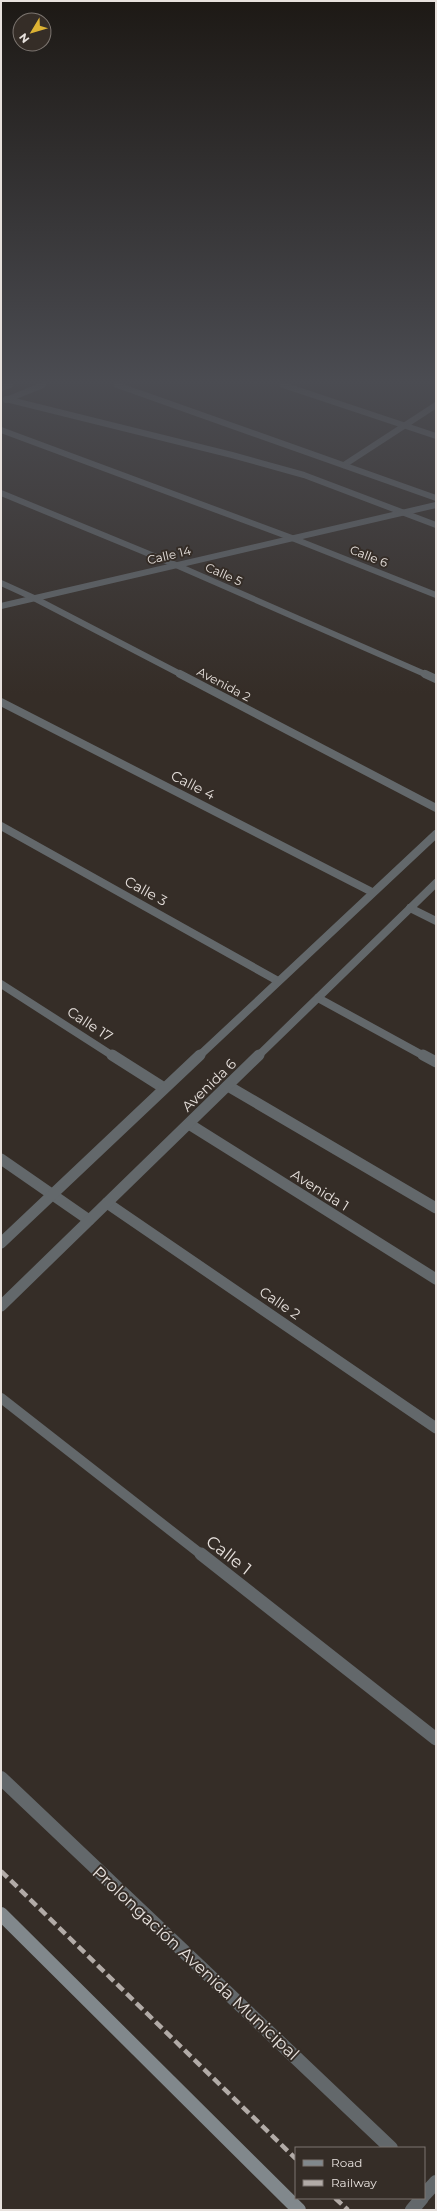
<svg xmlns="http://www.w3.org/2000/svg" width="437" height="2211" viewBox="0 0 437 2211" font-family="Montserrat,sans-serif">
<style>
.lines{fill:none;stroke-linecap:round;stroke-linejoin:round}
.service-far3{stroke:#63686b;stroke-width:6}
.service-far2{stroke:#63686b;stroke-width:8}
.service-far1{stroke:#63686b;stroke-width:10}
.service{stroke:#63686b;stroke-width:13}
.minor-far3{stroke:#63686b;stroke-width:6}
.minor-far2{stroke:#63686b;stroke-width:8}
.minor-far1{stroke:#63686b;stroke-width:11}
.minor{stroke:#63686b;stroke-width:14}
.secondary{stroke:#81888c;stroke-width:14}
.rail{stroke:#b2aba7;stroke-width:4.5;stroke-dasharray:9 4.5;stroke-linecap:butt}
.labels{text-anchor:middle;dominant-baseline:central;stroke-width:4;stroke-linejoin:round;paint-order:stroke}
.far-street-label{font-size:12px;fill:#e7e1dd;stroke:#352d27}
.street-label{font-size:14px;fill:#e7e1dd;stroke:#352d27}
.near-street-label{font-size:17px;fill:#e7e1dd;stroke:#352d27}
</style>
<rect width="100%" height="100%" fill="#352d27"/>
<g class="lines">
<g class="service-far3">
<path d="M1,430l291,108 144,57"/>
<path d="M344,465l92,-60"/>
<path d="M1,493l175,72 251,110"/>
</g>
<path class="service-far2" d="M425,674l11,5"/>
<path class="service-far1" d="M1,1398l201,157"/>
<path class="service" d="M201,1554l235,185"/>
<g class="minor-far3">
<path d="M117,385l319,113"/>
<path d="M283,385l153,51"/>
<path d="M1,388l9,-3"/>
<path d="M6,399l226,56 72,20 132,50"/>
<path d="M6,400l37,-15"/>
<path d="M1,583l33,15 148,77"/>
<path d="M1,606l435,-101"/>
</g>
<g class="minor-far2">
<path d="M180,674l256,134"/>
<path d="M1,702l371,190"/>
<path d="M1,826l277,155"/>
<path d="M410,908l26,13"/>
<path d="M1,984l112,72"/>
<path d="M318,998l106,58"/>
<path d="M199,1056l237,-222"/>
<path d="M258,1056l178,-173"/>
</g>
<g class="minor-far1">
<path d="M112,1055l52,33"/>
<path d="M423,1055l13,7"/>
<path d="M228,1086l208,122"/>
<path d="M189,1124l247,155"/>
<path d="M1,1159l88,61"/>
<path d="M107,1203l329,225"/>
<path d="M1,1243l199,-188"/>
<path d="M1,1306l258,-251"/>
</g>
<g class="minor">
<path d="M1,1778l390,370"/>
<path d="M424,2195l12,-13"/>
<path d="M412,2210l10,-12"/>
</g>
<path class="secondary" d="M1,1914l298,296"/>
<g class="rail">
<path d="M1,1871l295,288"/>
<path d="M335,2198l13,12"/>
</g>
</g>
<linearGradient id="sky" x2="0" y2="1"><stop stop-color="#1d1915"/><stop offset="0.55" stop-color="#4b4c52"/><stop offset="1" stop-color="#4b4c52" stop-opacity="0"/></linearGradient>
<rect width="437" height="694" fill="url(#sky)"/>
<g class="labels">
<g class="far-street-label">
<text transform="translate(169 555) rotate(-13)">Calle 14</text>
<text transform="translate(369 556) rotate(21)">Calle 6</text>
<text transform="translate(224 574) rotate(24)">Calle 5</text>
<text transform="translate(224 684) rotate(28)">Avenida 2</text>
</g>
<g class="street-label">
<text transform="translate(193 785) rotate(27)">Calle 4</text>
<text transform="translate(146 891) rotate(29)">Calle 3</text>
<text transform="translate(90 1024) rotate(33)">Calle 17</text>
<text transform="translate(209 1085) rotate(-44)">Avenida 6</text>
<text transform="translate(320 1190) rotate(32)">Avenida 1</text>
<text transform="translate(280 1303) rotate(34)">Calle 2</text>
</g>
<g class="near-street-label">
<text transform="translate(229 1555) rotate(38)">Calle 1</text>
<text transform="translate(196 1963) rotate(43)">Prolongación Avenida Municipal</text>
</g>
</g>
<rect width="437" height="2211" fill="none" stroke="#e7e1dd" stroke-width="4"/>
<rect x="295" y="2147" width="130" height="52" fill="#352d27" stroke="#7c7570"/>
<rect x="303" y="2160" width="20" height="6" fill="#81888c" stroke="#7c7570"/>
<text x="331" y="2167" font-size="12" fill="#e7e1dd">Road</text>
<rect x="303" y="2180" width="20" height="6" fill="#b2aba7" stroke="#7c7570"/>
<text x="331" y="2187" font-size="12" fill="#e7e1dd">Railway</text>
<g transform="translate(32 32) rotate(232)"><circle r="19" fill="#352d27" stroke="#7c7570"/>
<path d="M0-3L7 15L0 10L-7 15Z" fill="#dcb233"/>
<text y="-6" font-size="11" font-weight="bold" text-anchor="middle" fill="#e7e1dd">N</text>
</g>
</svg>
